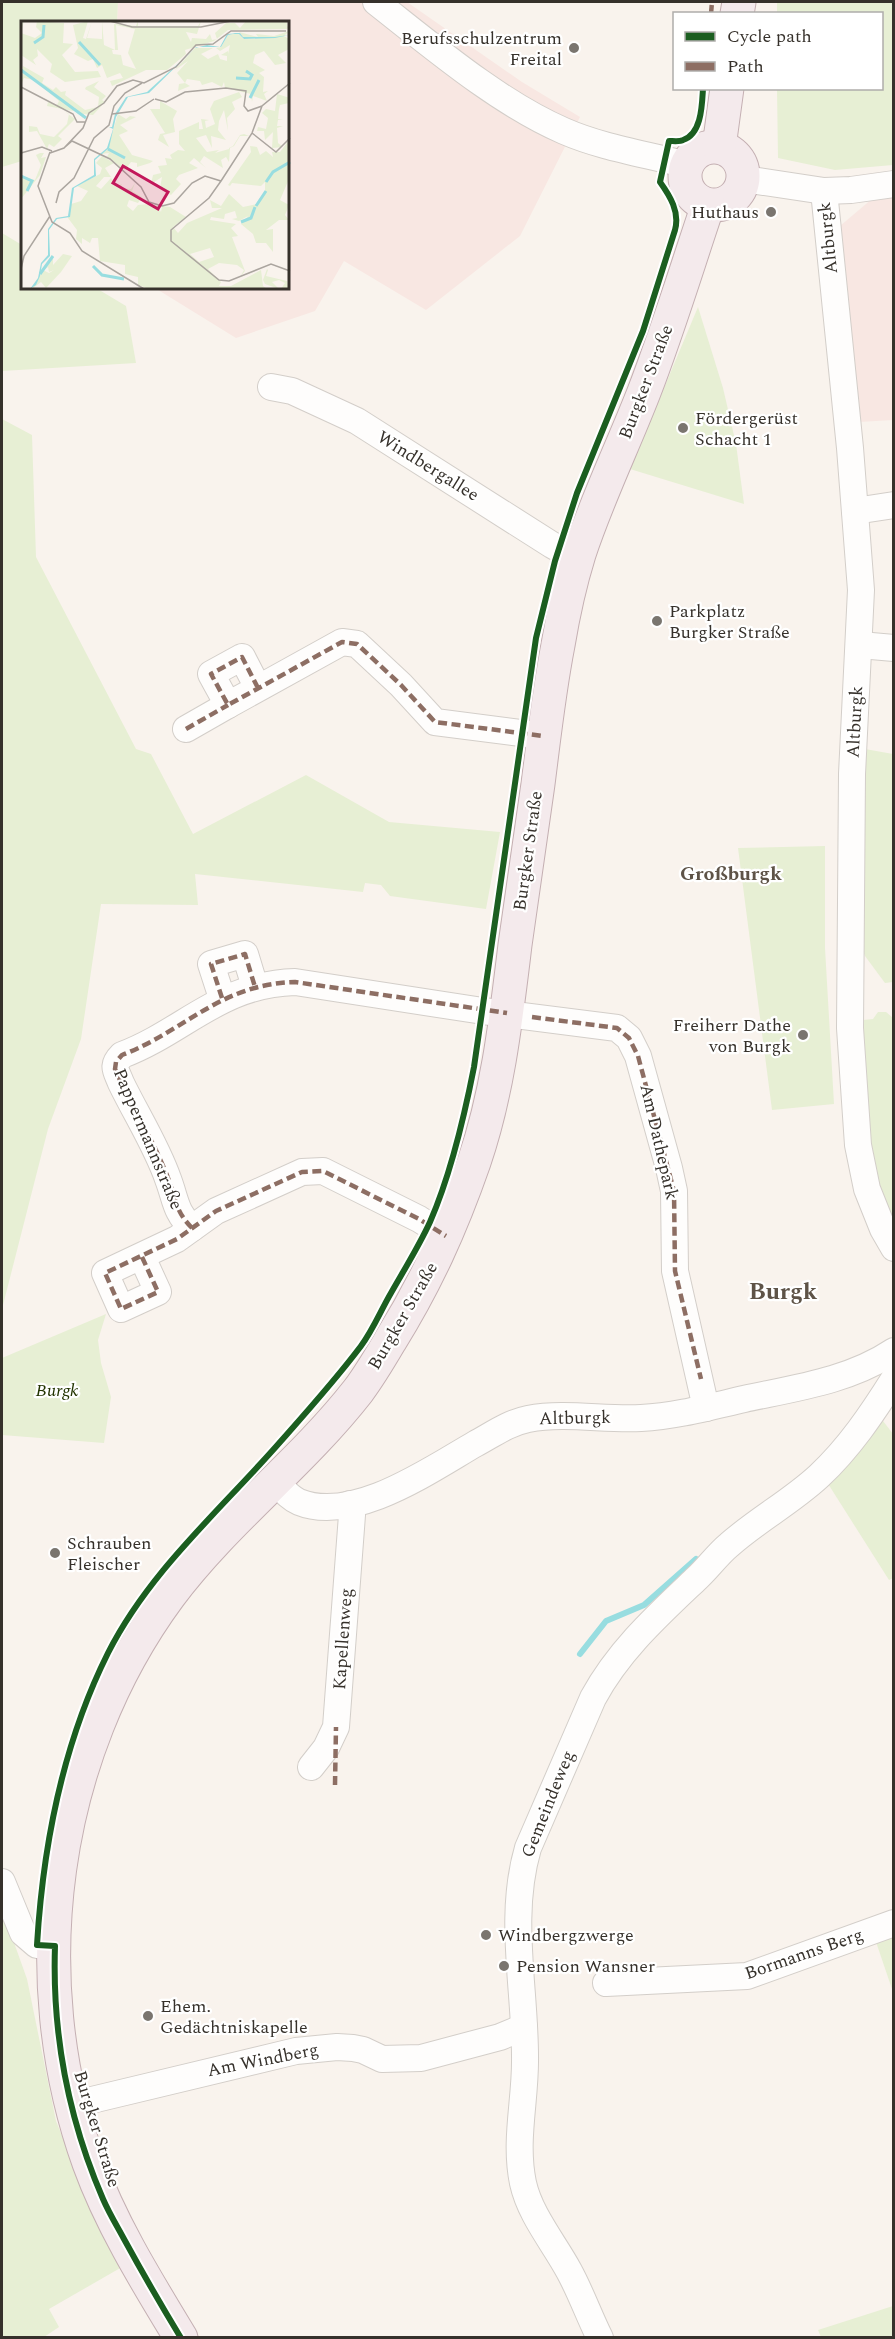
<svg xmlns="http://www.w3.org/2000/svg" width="895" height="2339" viewBox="0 0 895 2339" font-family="Spectral,serif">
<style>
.commercial{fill:#f8e7e2}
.green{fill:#e7efd4}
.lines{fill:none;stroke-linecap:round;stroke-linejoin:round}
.stream{stroke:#98dde0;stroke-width:6}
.minor-casing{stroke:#d3cec9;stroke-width:28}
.major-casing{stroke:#c4afb2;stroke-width:35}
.minor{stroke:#fefdfc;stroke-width:26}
.major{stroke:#f4eaec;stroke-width:33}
.quiet{stroke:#8d6e63;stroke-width:4.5;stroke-dasharray:9 4.5;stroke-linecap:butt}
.cycleway-casing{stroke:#fff;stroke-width:10}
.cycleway{stroke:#1b5e20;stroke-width:6}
.poi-dot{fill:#7a756f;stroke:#fff;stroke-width:2}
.labels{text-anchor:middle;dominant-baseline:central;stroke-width:4.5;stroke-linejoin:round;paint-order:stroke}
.poi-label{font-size:18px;fill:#36312b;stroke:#fff;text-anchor:start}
.street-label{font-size:18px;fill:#36312b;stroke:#fff}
.park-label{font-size:18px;font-style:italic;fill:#233401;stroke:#fff}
.neighbourhood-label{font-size:20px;font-weight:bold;fill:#5e5347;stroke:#fff}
.district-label{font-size:24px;font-weight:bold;fill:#5e5347;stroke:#fff}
.inset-river{fill:none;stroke:#98dde0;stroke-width:3}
.inset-road{fill:none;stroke:#aba59f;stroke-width:1.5}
.view{fill:#c2185b;fill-opacity:0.15;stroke:#c2185b;stroke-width:3}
.inset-edge{fill:none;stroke:#36312b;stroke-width:3}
</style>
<rect width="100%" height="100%" fill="#f9f3ed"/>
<g class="commercial">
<path d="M118,2h289l115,80 58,35 -60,119 -94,74 -82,-49 -29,50 -79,27 -81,-50h133v-266h-171z"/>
<path d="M893,196v224l-34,2 -19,-196 32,-27z"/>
</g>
<g class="green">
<path d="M2,2h116l-1,20h-95v139l-20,6z"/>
<path d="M777,2h116v163l-58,5 -57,-12 -1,-69 105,-1v-74l-105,-1z"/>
<path d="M2,233l20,12v43h74l30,18 10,57 -134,8z"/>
<path d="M698,307l25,81 13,56 8,60 -114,-35z"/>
<path d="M2,419l30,16 4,122 100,192 15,5 42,80 113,-59 83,47 111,10 -14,77 -96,-13 -9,-11 -16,-2 -2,9 -168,-18 3,31 -97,-1 -20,135 -33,90 -46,180z"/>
<path d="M865,749l28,5v228l-8,1 -20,-27 -3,-8z"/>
<path d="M825,846v102l9,156 -62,6 -34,-262z"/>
<path d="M878,1012h8l7,6v202l-13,-33 -10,-44 -7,-123 10,-1z"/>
<path d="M106,1314l-8,26 3,23 10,34 -7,46 -102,-8v-77z"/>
<path d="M880,1417l13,17v144l-4,2 -64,-101z"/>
<path d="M2,1909l25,70 29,142 34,84 32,62 -73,42 10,18 -15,10h-42z"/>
<path d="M893,1934v58l-18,-53z"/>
<path d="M893,2306v31h-72l-3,-7z"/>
</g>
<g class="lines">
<path class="stream" d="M580,1654l26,-33 38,-16 52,-46"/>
<g class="minor-casing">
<g id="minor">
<path d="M376,2c56,44 123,101 188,129 39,17 82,23 123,34"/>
<path d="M744,179l80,12 27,-1 43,-6"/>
<path d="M824,191l26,257 11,142 -9,184 -2,254 8,117 9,44 16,40 11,19"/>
<path d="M271,387l21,4 65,30 195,124 25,14"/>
<path d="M855,511l39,-6"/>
<path d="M860,645l34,3"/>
<path d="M258,688l-16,-31 -31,17 17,31 114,-63 15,2 44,41 34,37 108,14"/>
<path d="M186,729l42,-24"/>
<path d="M222,998l-11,-34 34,-10 10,33"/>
<path d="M192,1228c-17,-16 -16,-28 -24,-49 -11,-32 -32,-65 -47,-96 -5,-13 -10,-17 1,-28 63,-24 98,-71 173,-73l188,29 134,17 12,10 9,18 31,112 5,23 1,80 31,137"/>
<path d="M142,1257l16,35 -37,17 -16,-36 72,-34 39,-28 86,-39 21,-1 96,48 27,17"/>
<path d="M275,1481c7,7 14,17 24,21 54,22 131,-32 176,-58 17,-9 33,-21 53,-25 37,-7 76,1 113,-1 36,-2 68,-11 103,-19 51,-11 105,-18 150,-48"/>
<path d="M311,1767l15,-19 10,-21 16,-212 -2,-11"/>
<path d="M2,1882l21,51 14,12 18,1"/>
<path d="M606,1983l141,-7 147,-53"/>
<path d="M71,2105l225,-54 41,-4 16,1 10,2 19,9 39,-1 79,-21 24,-10"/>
<path d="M600,2338c-11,-22 -19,-45 -31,-67 -15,-28 -39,-56 -46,-88 -9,-43 3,-84 2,-127 0,-69 -17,-140 3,-208l65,-150c26,-48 65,-83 104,-120 11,-10 20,-23 32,-33 28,-25 62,-43 90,-69 30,-28 53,-62 75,-97"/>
</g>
</g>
<g class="major-casing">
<g id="major">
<path d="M737,14l2,-12"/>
<circle cx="714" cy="176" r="29"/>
<path d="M719,147l8,-59"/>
<path d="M181,2338c-34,-56 -70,-114 -92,-175 -67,-187 -38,-407 80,-567 56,-75 132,-132 189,-205 12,-16 22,-33 32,-50 36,-58 61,-113 84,-179 24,-70 32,-143 41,-217 8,-54 15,-107 23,-161 6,-47 11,-93 20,-139 5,-30 12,-62 21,-91 18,-55 44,-108 65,-162 24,-62 43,-125 64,-187"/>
</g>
</g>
<use href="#minor" class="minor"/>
<use href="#major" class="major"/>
<g class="quiet">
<path d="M711,14l1,-12"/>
<path d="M258,688l-16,-31 -31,17 17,31 114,-63 15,2 44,41 34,37 108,14"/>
<path d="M186,729l42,-24"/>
<path d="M222,998l-11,-34 34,-10 10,33"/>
<path d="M532,1017l85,11 12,10 9,18 36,135 1,80 26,108"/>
<path d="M192,1228c-17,-17 -16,-29 -24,-50 -14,-37 -37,-72 -53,-109l1,-7 6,-7c63,-24 98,-71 173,-73l212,31"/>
<path d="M142,1257l16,35 -37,17 -16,-36 72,-34 39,-28 86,-39 21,-1 96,48 27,17"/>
<path d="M335,1785l1,-58"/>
</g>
<g class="cycleway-casing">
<path id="cycleway" d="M181,2338c-20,-33 -39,-66 -57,-99 -7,-13 -15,-26 -21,-40 -35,-81 -51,-165 -48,-253l-18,-1c6,-100 26,-202 71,-292 40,-79 107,-138 165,-203 30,-34 61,-68 88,-104 12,-16 20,-36 30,-53 13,-23 28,-47 39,-71 21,-48 34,-104 44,-155l62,-429 19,-77 22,-68 66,-162 32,-101c5,-18 -5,-34 -15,-48l9,-41c4,0 11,1 14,-1 19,-6 19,-36 20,-52"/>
</g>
<use href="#cycleway" class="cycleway"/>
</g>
<g class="poi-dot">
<circle cx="574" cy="48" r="6"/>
<circle cx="771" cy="212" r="6"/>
<circle cx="683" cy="428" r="6"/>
<circle cx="657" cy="621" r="6"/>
<circle cx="803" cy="1035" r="6"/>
<circle cx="55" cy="1553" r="6"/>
<circle cx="486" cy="1935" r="6"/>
<circle cx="504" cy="1966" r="6"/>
<circle cx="148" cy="2016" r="6"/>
</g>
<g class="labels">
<g class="poi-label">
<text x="562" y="38" text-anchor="end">Berufsschulzentrum<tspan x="562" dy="21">Freital</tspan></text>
<text x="759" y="212" text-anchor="end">Huthaus</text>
<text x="695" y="418">Fördergerüst<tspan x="695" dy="21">Schacht 1</tspan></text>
<text x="669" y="611">Parkplatz<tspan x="669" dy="21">Burgker Straße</tspan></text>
<text x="791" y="1025" text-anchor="end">Freiherr Dathe<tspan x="791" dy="21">von Burgk</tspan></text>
<text x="67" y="1543">Schrauben<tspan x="67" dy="21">Fleischer</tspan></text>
<text x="498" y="1935">Windbergzwerge</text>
<text x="516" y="1966">Pension Wansner</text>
<text x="160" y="2006">Ehem.<tspan x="160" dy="21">Gedächtniskapelle</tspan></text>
</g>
<g class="street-label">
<text transform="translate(828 238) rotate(-96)">Altburgk</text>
<text transform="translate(646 382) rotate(-69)">Burgker Straße</text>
<text transform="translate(428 466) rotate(32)">Windbergallee</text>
<text transform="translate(855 722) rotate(-87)">Altburgk</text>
<text transform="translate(528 851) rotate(-82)">Burgker Straße</text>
<text transform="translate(148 1139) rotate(67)">Pappermannstraße</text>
<text transform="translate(659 1142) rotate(77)">Am Dathepark</text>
<text transform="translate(403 1316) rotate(-60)">Burgker Straße</text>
<text transform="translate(575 1418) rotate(-1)">Altburgk</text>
<text transform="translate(343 1639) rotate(-86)">Kapellenweg</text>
<text transform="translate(548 1804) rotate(-68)">Gemeindeweg</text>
<text transform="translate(804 1954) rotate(-19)">Bormanns Berg</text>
<text transform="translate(263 2060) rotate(-11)">Am Windberg</text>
<text transform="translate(97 2129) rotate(73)">Burgker Straße</text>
</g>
<g class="park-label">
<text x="57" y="1390">Burgk</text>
</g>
<g class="neighbourhood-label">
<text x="731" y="874">Großburgk</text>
</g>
<g class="district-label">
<text x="783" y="1292">Burgk</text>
</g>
</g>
<g transform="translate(21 21)">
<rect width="268" height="268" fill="#f9f3ed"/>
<path d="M3,0l-3,12 14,5 7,-5 -6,-6 1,-6 27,2 -1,20 10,1 -11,11 13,17 23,-1 3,6 -36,5 -15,-10 2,-8 -15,-15 1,7 -5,4 3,5 -15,-10v-30zM67,0l-5,17 3,1 6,-18 -5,17 15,1v-18l2,24 11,5 -1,-26 22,2 2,-5v5h60l3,-5 -4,13 -11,-2 5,10 1,-4 14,1 4,-5 2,6 5,-1 -2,-6 11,-10h9l5,5 6,-7h41v5l2,2v-7v7l-2,1 -59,1 -14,11 -29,9 1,4 -19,16h-21l-34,16 -2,-5 13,-3 -3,-5 -13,5 -5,-13 -5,3 -4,-9 -5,2 -14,-7 4,-6 -5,-23zM95,4l19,4 -7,24 8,16 -13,-4 -2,-10 -8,-1 -1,-4h6zM268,10l-5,5 5,3v10l-11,6 8,8 -11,2 -11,-14 -9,4 -2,8 12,7 -6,3 5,4 -1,15 5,-1 -4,3 3,7 -14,-5 -1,6 -1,-8 -26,-6 -1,-6 -2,5 -10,-5 -10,3 -2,-4 -13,-2 -2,4 5,3 -12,5 1,-7 6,-1 -8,-10 11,-12 -13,9 20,-22h18l-12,6 7,5 10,-5 2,5 7,2v-5l-6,-1 7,-4v3l2,-9 -10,6 -4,-3 5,-1 7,-12 10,-2 6,6 21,-1 -22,-1 -4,-5 19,5 -2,-3 18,2zM2,45l21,12 -2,5 11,7 3,-3 5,5 5,-1 -1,4 20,15 13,-3 1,-10 -14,-8 1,-2 13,-6 -5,6 12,9 -4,4 3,2 -12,13 -9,-1 -1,4 -9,-11 -1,4 -26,-5 1,-4 9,3 2,-4 -25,-21 -10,-2 -3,7zM218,71l3,5 -10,5 3,7 -8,9 1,13 -4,-21 -5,11 -1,9 8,10 -15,-4 1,12 -6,-13 -10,3 11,14 12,-2 -4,3 14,-4v-1l4,-2 7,-11 4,-1 5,2h-9l-6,10 -4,2 -1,14 -3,-5 -5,3 2,8 -19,-12 -4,6 6,6 -12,-10 -5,5 9,5 -19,7 -3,4 5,5 -10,11 -11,-7 2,-11 -11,7 2,-9 8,-2 -3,-7 9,-1 -2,-7 7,1 -2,-4 8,-5 7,1 -6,-7v-13l20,-9v7h4l-2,-10 8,1 -4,1 1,7 9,-4 -5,-15 4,-8zM256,73l13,4 -1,5 -9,2 -1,4 -1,10h5l-5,1 -1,6h6l-6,2 1,15 5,4 -11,1 1,-16 -8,8 -1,-9h-7l1,-4 8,2 2,-11 -6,-5 4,-4 9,2zM139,80l17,10 -4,8 2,13 -12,3 6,12 -11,-7 2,-6 5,-1 -15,-24h10zM43,90l11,8 -17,17 4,3 -8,8 -5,-3 -2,5 -10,-18 -8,1v-6l8,1 3,7 14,3 13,-13 2,-10zM97,93l8,5 4,-3 6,1 -16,8 8,6 -9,4 13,20 21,6 -3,2 -13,4v-4l-6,-1 -6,8 -18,-13 2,-4 -8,1 6,-4zM268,119v39l-9,21 9,5 -4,10 4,5h-10l-13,10 7,-1v23l-7,-9h-10l-3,-9 -12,-10 7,-8 -9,5 -7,-2 5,-1 -2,-7 -10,3 -1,5 -13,-2 -1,3 26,4 -5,4 7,8 -6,1 13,34 -5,6 4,-7 -7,-5 -18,-2 -11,6 13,13 -2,4h12l30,-16 2,16 4,3h-118l-11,-4v-8l-13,-3v-9l-25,-4 -2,-23h-6l-2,5 -8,-5v6l-6,-5 1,-9 -9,-12 3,-14 10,-3 7,-10 -11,-5 23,-12 2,-6 -6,-5 6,-7 12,7 -9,5 6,9h-7l-8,9 5,3 10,-11 6,8 5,-2 -2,4 11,1 4,-6 -3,8 10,6 -4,6 -9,-3 -2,6 6,5 5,-6 11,-1 9,2 3,6 1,-6 8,1 16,10 -13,10 5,6 9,-10 35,-15h-10l-2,-8 11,6 8,-12 14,13 14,-3 2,-5 -8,-2 8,2 6,-5v-12l-4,4 -29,-3 -2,3 -2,-1 23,-33 -1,-6 7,1 3,8 6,-4 7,6 -1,-5h8zM189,227l4,9 -15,5 -9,-8zM19,132h4l-3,5 5,-1 -6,18 -19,24v-23l14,4 6,-15 -5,-10zM42,233l9,2 -11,16 -15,16 -5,-6 -9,7 11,-19 6,3 5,-3 -5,2 -1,-5 -4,3 9,-12v7zM246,248l1,1 -2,6 21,5 2,8h-8l4,-6 -6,-3 -7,2 7,7 -14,-5 -2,-4z" fill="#e7efd4" fill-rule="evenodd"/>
<path d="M217,12l-10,2 -7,12h-25l-47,46 -21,4 -12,20 -7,31 -14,12 1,16 -22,12 -4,29 -13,2 -8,11 1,26 -8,8 -2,12 -4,9 -6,4 8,-11 3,-15 7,-8v-26l8,-11 12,-2 4,-28 22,-13v-16l13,-11 6,-19 -4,-2h3l3,-13 11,-17 21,-5 48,-44 12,-3 13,2 7,-13 13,-1 3,4h32l14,-2 -14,3 -31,1z" fill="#98dde0"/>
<path class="inset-river" d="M58,21l21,23M13,22l9,-6 1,-12M0,49l65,48M215,57l14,1 2,-4 -6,-4M229,77l9,-18M87,128l17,9M0,155l11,5 -5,10M245,161l7,-10 17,-10M235,185l10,-15M220,201l10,-4 4,-11M72,245l9,9 22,4M19,253l13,-18"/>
<path class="inset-road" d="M89,0l22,6h69l30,-6M0,66l52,27 4,8h8M134,78l11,3 19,-10 41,-4 20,3 -2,15 4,5 14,-5M91,93l24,-3 18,-12M231,112l10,-27 28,-23M43,127l8,-7 38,18 31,28 8,15 13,4 12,-3 18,-20 13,-7 16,5 31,-48 24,19 14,-14M29,131l-12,34 14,36 18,11 12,18 62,38M0,132l21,-6 10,4M29,132l14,-5 19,-20 6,-15 15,-10 13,-17 16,-6 11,3 32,-16 20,-22 17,-1 18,-13h55M200,160l-12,17 -38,32v11l48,39 10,1 42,-17 19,7M35,182l3,-11 15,-14 20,-40 15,-13 5,-19 11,-13 17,-10M0,248l3,-13 26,-40"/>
<path class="view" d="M102,145l45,26 -10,17 -45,-26z"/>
<rect width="268" height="268" class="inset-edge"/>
</g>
<rect width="895" height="2339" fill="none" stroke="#36312b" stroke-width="6"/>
<rect x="673" y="12" width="210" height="78" fill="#ffffff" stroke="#afadaa" stroke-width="1.5"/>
<rect x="685" y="32" width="30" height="9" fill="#1b5e20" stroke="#afadaa" stroke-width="1.5"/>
<text x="727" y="42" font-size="18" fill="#36312b">Cycle path</text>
<rect x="685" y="62" width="30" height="9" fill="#8d6e63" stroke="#afadaa" stroke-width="1.5"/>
<text x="727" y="72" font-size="18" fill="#36312b">Path</text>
</svg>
